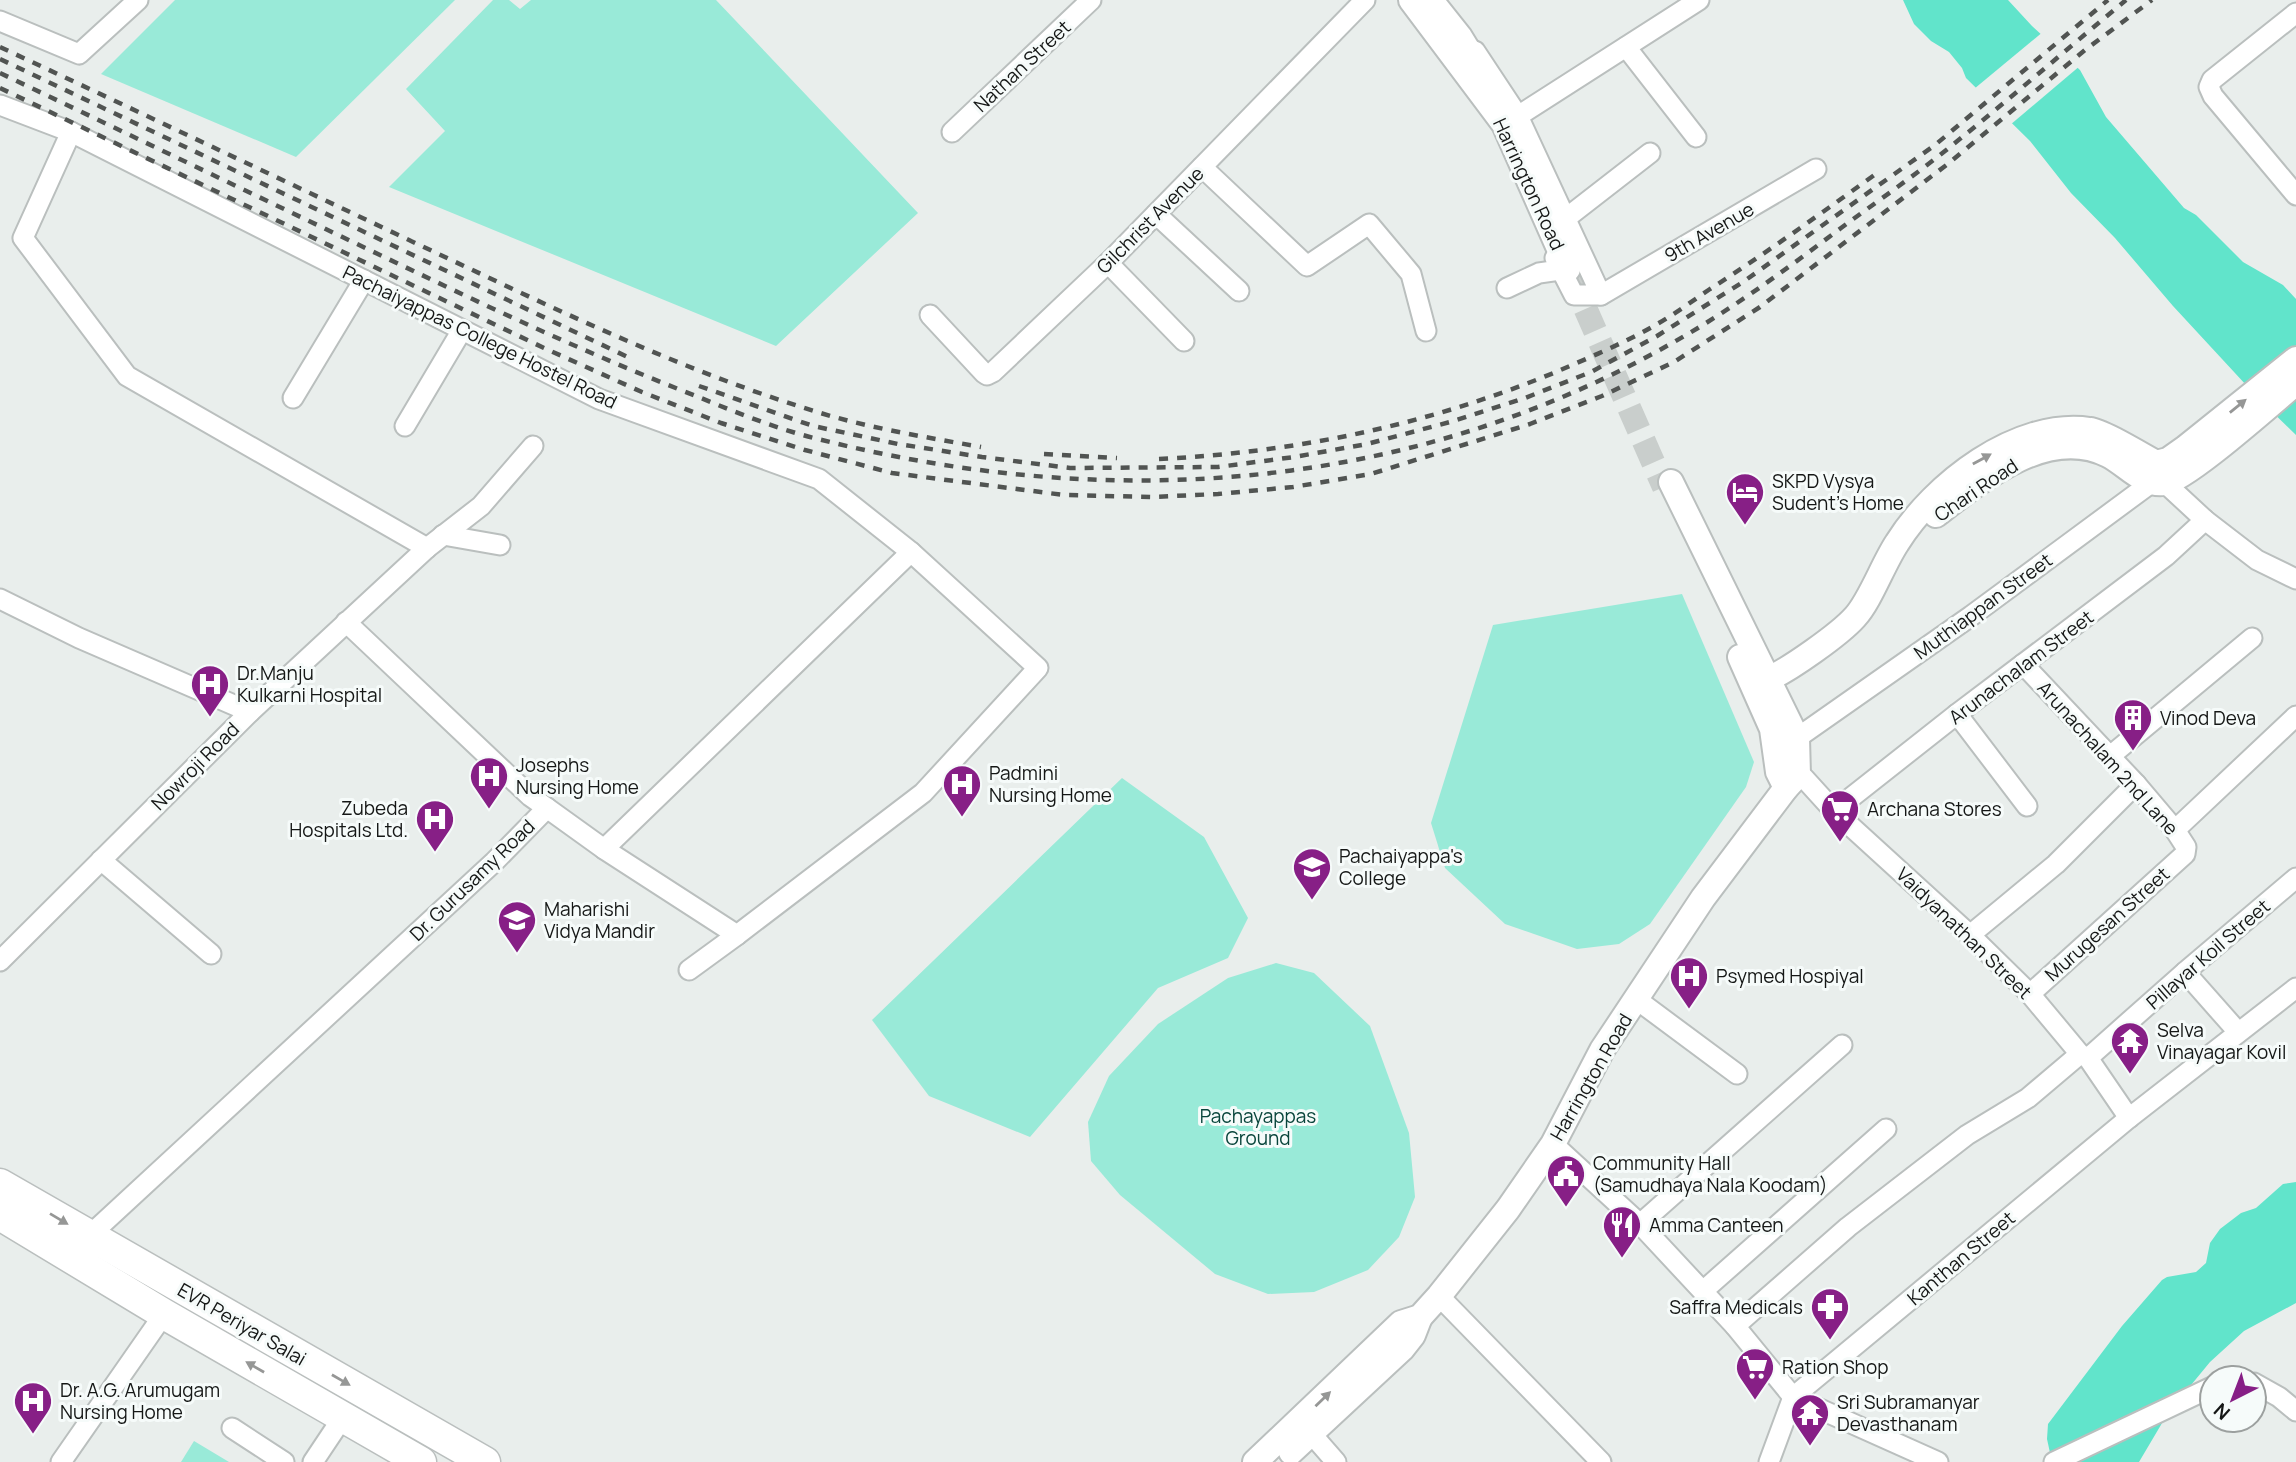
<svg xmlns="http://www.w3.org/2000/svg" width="2296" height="1462" viewBox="0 0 2296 1462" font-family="Manrope,sans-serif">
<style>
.green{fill:#99ead8}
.water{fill:#61e4cb}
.pier{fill:#e9eeec}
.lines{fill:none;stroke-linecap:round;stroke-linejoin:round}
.tertiary-tunnel{stroke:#c9cecc;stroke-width:24;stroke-dasharray:24 12;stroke-linecap:butt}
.minor-casing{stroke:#babfbe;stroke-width:23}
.tertiary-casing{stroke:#babfbe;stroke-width:28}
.primary-casing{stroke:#babfbe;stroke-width:33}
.minor{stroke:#fff;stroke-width:19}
.tertiary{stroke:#fff;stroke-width:24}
.primary{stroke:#fff;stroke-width:30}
.rail{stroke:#515452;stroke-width:4.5;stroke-dasharray:9 9;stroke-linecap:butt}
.oneway{fill:#969796}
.labels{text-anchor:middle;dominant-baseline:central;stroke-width:6;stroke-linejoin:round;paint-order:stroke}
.street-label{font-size:19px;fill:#151716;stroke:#f6fbfa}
.poi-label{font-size:19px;fill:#151716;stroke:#f6fbfa;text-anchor:start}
.park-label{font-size:19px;fill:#08453b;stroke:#f6fbfa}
</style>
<rect width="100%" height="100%" fill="#e9eeec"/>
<g class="green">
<path d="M175,0h280l-159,157 -195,-83z"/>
<path d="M493,0h16l11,9 11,-9h185l202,213 -142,133 -387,-159 56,-56 -39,-42z"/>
<path d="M1682,594l72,168 -8,25 -96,137 -31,20 -42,5 -72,-25 -60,-56 -14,-45 62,-198z"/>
<path d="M1122,778l82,59 44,81 -20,40 -70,30 -128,149 -101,-41 -57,-76z"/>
<path d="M1276,963l38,10 56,53 39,107 6,64 -16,40 -31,33 -54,22 -46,2 -53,-20 -95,-79 -29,-34 -3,-39 21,-46 49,-52 70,-46z"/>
<path d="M194,1441l35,21h-48z"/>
</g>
<g class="water">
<path d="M1903,0h105l24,26 48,44 26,47 78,91 12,7 47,47 40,23 13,14v136l-37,-36 -86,-93 -58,-68 -44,-45 -41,-52 -64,-63 -4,-10 -13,-16 -18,-11 -17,-17z"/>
<path d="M2296,1182v121l-52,28 -34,31 -42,51 -29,49h-87l-5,-23 1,-15 74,-98 40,-46 5,-3 29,-5 10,-9 4,-20 10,-14 21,-16 15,-5 27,-24z"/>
</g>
<path class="pier" d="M2044,31l37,34 -71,60 -36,-36z"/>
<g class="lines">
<path class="tertiary-tunnel" d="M1571,276l93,211"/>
<g class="minor-casing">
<g id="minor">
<path d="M2296,13l-84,67 -3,7 4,9 83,99"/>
<path d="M0,21l79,33 59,-54"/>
<path d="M1626,47l70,90"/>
<path d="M1475,51l43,65 83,179h-27l-19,-37"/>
<path d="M0,105l71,27 528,267 220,80 92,73 127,116 -115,125 -186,142 -133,-86 -57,-41 -53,54 -405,374"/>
<path d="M1518,116l181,-116"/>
<path d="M71,132l-48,106 104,138 300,172"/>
<path d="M952,132l139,-132"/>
<path d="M1202,167l105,99 62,-42 42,50 15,57"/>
<path d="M1156,214l83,77"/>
<path d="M1565,219l85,-66"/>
<path d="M1108,263l76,78"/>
<path d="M1507,288l32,-15 21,-3"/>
<path d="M1601,295l215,-126"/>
<path d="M930,315l54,58 3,2 6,-3 115,-109 257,-263"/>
<path d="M293,398l71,-118"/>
<path d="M405,426l57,-96"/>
<path d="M2165,483l40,37 52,40 39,19"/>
<path d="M443,535l57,10"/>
<path d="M0,599l79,39 171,74"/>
<path d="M346,622l184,174 17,12"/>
<path d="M2023,664l113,120 39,46 11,17 -1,7 -155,140"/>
<path d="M1957,714l70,92"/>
<path d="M1797,738l174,-122 180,-133 3,-10"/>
<path d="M2109,757l143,-119"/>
<path d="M1786,773l18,5 30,33 136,124 60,59 50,60 8,4 41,60"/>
<path d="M1834,811l123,-97 209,-158 39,-36"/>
<path d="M2175,830l121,-114"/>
<path d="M604,849l307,-297"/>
<path d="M101,860l110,94"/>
<path d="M1970,935l86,-71 80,-80"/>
<path d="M0,961l250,-249 177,-164 54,-42 52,-60"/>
<path d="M689,970l48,-35"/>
<path d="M2185,972l53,60"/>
<path d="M1636,999l101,75"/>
<path d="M2088,1058l97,-86 111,-94"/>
<path d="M1553,1144l87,80 95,102 58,71 145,65"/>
<path d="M1640,1224l202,-179"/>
<path d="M1703,1291l183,-162"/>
<path d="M1439,1296l162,166"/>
<path d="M1735,1326l113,-99 119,-92 61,-37 52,-44"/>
<path d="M2254,1383l25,14 17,14"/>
<path d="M1302,1423l34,39"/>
<path d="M232,1428l52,34"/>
<path d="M61,1462l103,-148"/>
<path d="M313,1462l30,-45"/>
<path d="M1769,1462l24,-65 336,-279 167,-130"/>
<path d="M2054,1462l158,-75"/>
</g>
</g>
<g class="tertiary-casing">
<g id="tertiary">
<path d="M1411,0l93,124 64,145"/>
<path d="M1433,3l27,34 19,31"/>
<path d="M1936,515c46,-36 112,-90 172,-60 18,9 35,31 56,28 22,-3 109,-81 132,-100"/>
<path d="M1740,657l32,72 6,43 8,16"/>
<path d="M1768,679c21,-9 72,-45 87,-62 15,-16 28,-53 42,-74 36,-58 120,-124 193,-113 12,1 53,26 66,33l12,-3 17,-12 111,-89"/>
<path d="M1291,1452l111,-103 11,-14 7,-18"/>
<path d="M1255,1462l146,-139 19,-6 19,-21 69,-87 45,-65 49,-94 101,-152 83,-110 12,-13 -1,-37 -126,-256"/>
</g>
</g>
<g class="primary-casing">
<g id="primary">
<path d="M0,1184l485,278"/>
<path d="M0,1215l164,99 257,148"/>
</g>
</g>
<use href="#minor" class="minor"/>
<use href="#tertiary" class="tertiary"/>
<use href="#primary" class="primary"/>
<g class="rail">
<path d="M0,47c137,64 274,129 411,194 132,62 263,127 403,170 54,17 111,26 167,36"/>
<path d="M0,59l634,301"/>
<path d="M0,73c149,71 298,143 447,214 82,39 164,76 249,109 39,16 81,33 122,43 287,73 585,54 847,-92 62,-34 119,-76 176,-119 34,-25 70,-50 104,-77 61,-49 121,-101 181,-151"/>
<path d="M0,88l544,260 98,44 79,31 84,27 87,23 172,22 87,2 67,-3 75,-7 78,-13 159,-50 72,-28 72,-34 86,-55 189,-144 136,-113 67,-50"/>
<path d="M699,386l114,40 85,18 84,13 88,11 148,-1 76,-10 73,-13 83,-22 75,-24 66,-26 66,-36 86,-54 192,-137 173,-145"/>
<path d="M1044,454l73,4"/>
<path d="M1159,459c140,-7 268,-34 397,-87 32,-14 66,-28 96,-45 20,-11 39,-25 58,-38 58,-37 114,-78 170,-118"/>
</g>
</g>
<defs><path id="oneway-solid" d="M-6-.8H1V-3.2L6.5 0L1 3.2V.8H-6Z" transform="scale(1.75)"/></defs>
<g class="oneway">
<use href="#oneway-solid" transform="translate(2238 406) rotate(-39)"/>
<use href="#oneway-solid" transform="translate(1982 459) rotate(-29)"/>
<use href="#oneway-solid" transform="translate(59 1219) rotate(31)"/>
<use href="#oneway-solid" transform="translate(255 1367) rotate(-150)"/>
<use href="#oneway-solid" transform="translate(341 1380) rotate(30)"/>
<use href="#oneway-solid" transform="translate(1323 1399) rotate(-44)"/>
</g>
<defs>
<g id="hotel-pin" transform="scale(2.0125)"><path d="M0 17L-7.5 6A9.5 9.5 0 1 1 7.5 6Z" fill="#871f86" stroke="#f6fbfa"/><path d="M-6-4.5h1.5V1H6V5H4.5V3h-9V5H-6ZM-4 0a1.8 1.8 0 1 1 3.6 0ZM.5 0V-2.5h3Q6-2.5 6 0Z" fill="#fff"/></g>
<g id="hospital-pin" transform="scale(2.0125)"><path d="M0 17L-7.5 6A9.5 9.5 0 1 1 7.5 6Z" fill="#871f86" stroke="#f6fbfa"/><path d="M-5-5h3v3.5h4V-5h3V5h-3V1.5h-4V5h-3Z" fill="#fff"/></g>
<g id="building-pin" transform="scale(2.0125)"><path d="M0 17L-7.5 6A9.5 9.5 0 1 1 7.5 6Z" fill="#871f86" stroke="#f6fbfa"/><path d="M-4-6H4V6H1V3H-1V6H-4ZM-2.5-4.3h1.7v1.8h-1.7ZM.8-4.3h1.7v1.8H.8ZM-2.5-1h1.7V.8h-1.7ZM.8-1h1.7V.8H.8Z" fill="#fff"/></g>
<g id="supermarket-pin" transform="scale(2.0125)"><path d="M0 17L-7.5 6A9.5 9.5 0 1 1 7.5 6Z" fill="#871f86" stroke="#f6fbfa"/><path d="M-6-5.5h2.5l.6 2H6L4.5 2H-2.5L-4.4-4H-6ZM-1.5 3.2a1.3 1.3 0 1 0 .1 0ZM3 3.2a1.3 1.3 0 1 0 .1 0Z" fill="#fff"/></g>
<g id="university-pin" transform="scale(2.0125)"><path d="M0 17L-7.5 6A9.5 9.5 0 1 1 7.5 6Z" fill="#871f86" stroke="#f6fbfa"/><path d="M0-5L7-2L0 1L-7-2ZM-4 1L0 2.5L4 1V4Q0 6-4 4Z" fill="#fff"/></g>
<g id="school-pin" transform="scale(2.0125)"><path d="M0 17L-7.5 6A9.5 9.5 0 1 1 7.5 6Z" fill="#871f86" stroke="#f6fbfa"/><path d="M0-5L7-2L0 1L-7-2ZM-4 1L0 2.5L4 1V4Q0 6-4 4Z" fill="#fff"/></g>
<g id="temple-pin" transform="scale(2.0125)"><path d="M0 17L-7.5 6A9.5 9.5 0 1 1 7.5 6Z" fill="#871f86" stroke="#f6fbfa"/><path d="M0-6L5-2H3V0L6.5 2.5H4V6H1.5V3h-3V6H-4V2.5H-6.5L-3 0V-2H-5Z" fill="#fff"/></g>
<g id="civic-pin" transform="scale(2.0125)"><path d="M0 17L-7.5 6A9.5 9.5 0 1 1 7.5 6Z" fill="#871f86" stroke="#f6fbfa"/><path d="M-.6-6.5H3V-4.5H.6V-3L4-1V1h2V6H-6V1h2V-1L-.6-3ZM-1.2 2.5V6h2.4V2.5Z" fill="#fff"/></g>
<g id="restaurant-pin" transform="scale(2.0125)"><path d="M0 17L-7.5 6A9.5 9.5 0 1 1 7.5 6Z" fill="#871f86" stroke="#f6fbfa"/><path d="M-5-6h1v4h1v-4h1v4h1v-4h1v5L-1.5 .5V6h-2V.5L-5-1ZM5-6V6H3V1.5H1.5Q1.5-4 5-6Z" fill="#fff"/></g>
<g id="pharmacy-pin" transform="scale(2.0125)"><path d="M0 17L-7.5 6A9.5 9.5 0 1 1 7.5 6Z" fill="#871f86" stroke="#f6fbfa"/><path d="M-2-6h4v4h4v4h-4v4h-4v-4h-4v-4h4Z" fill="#fff"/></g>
</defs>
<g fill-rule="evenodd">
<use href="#hotel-pin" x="1745" y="492"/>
<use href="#hospital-pin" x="210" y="684"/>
<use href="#building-pin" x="2133" y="718"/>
<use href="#hospital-pin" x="489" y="776"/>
<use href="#hospital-pin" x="962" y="784"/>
<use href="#supermarket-pin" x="1840" y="809"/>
<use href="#hospital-pin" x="435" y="819"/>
<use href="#university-pin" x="1312" y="867"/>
<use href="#school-pin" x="517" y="920"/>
<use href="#hospital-pin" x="1689" y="976"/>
<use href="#temple-pin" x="2130" y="1041"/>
<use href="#civic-pin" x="1566" y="1174"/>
<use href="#restaurant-pin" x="1622" y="1225"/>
<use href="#pharmacy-pin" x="1830" y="1307"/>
<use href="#supermarket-pin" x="1755" y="1367"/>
<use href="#hospital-pin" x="33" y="1401"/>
<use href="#temple-pin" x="1810" y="1413"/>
</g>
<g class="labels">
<g class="street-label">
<text transform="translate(1022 66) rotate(-43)">Nathan Street</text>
<text transform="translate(1529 184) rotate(65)">Harrington Road</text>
<text transform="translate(1150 220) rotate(-45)">Gilchrist Avenue</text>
<text transform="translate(1709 232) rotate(-30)">9th Avenue</text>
<text transform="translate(480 337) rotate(26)">Pachaiyappas College Hostel Road</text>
<text transform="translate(1976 490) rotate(-34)">Chari Road</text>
<text transform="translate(1983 606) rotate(-36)">Muthiappan Street</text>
<text transform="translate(2021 667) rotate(-37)">Arunachalam Street</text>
<text transform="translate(2108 758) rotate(48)">Arunachalam 2nd Lane</text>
<text transform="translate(195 766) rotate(-45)">Nowroji Road</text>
<text transform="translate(472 880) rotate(-44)">Dr. Gurusamy Road</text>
<text transform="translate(2107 924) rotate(-42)">Murugesan Street</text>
<text transform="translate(1964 933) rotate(44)">Vaidyanathan Street</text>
<text transform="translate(2208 954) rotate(-41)">Pillayar Koil Street</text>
<text transform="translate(1591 1077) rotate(-60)">Harrington Road</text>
<text transform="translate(1961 1258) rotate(-40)">Kanthan Street</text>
<text transform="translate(242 1324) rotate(30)">EVR Periyar Salai</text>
</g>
<g class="poi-label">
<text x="1772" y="481">SKPD Vysya<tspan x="1772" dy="22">Sudent's Home</tspan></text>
<text x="237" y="673">Dr.Manju<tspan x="237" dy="22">Kulkarni Hospital</tspan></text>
<text x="2160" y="718">Vinod Deva</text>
<text x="516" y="765">Josephs<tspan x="516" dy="22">Nursing Home</tspan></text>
<text x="989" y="773">Padmini<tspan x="989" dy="22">Nursing Home</tspan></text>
<text x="408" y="808" text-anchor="end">Zubeda<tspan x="408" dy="22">Hospitals Ltd.</tspan></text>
<text x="1867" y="809">Archana Stores</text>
<text x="1339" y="856">Pachaiyappa's<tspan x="1339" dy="22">College</tspan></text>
<text x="544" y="909">Maharishi<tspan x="544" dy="22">Vidya Mandir</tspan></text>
<text x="1716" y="976">Psymed Hospiyal</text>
<text x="2157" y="1030">Selva<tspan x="2157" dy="22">Vinayagar Kovil</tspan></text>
<text x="1593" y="1163">Community Hall<tspan x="1593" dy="22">(Samudhaya Nala Koodam)</tspan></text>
<text x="1649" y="1225">Amma Canteen</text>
<text x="1803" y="1307" text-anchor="end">Saffra Medicals</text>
<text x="1782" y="1367">Ration Shop</text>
<text x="60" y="1390">Dr. A.G. Arumugam<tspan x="60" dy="22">Nursing Home</tspan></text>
<text x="1837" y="1402">Sri Subramanyar<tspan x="1837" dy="22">Devasthanam</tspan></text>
</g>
<g class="park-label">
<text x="1258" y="1116">Pachayappas<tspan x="1258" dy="22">Ground</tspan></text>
</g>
</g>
<g transform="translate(2233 1399) rotate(222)"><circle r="33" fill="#f6fbfa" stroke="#9ca09f" stroke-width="2"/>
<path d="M0-5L12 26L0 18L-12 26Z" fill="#871f86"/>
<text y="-10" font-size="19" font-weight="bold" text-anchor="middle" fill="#151716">N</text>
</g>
</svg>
